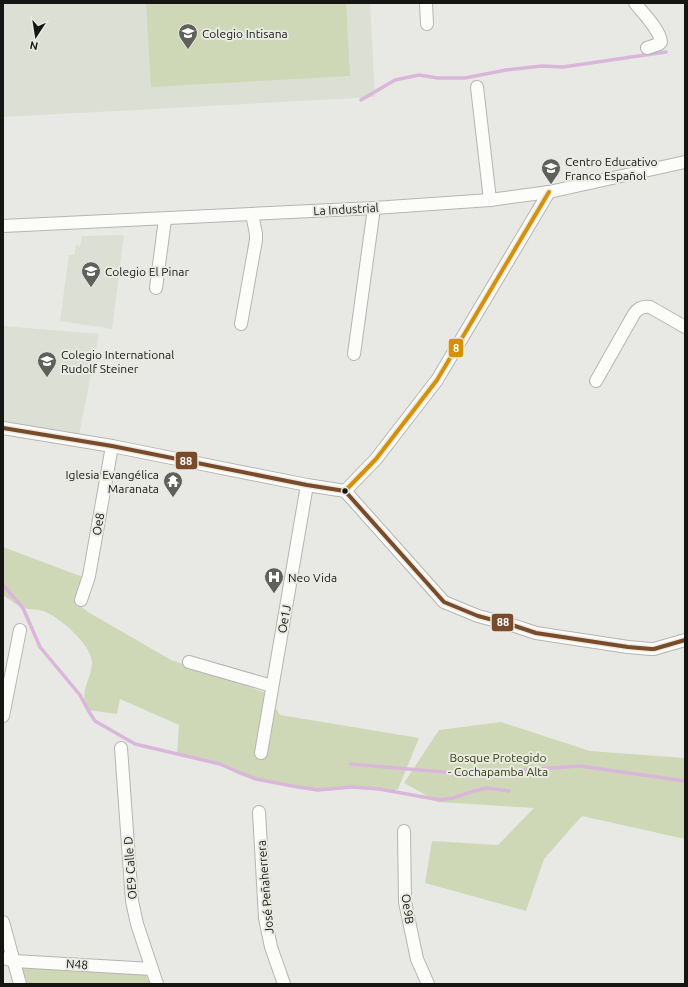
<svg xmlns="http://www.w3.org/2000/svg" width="688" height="987" viewBox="0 0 688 987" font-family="Ubuntu,sans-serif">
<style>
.built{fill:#dcdfd4}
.green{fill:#cfd8b6}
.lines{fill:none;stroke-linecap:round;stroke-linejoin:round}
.stream{stroke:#dab7da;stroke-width:3.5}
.minor-casing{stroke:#b4b5b2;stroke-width:14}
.minor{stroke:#fcfcfb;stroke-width:12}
.bus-1-casing{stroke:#e9ebe3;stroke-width:7}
.bus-2-casing{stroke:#e9ebe3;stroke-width:7}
.bus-1{stroke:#7a4b2a;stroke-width:4}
.bus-2{stroke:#d59003;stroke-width:4}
.bus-dot{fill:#151613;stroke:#e9ebe3;stroke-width:1.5}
.labels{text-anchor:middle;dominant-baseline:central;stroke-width:4;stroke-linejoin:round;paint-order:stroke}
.poi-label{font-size:12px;fill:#151613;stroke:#e9ebe3;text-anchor:start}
.street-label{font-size:12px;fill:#151613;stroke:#e9ebe3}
.park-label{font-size:12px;fill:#303b07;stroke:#e9ebe3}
.line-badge{stroke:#e9ebe3;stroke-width:1.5}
.badge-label{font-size:11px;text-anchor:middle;font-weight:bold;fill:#fff}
</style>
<rect width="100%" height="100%" fill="#e8e9e5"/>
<g class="built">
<path d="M3,3h367l5,94 -372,20z"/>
<path d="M124,235l-12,94 -52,-8 9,-66h5l2,-10 4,1 2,-10z"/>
<path d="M3,326l96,8 -20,101 -76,-13z"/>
</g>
<g class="green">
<path d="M146,3h200l4,73 -199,11z"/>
<path d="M3,547l85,32 -3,13 -10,10 13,10 83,48 95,33 14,22 139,23 -21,51 -7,2 -12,-2 -27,-2 -34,3 -26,-4 -36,-7 -18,-7 -18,-8 -43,-10 2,-29 -59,-26 -3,15 -29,-4c-10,-18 3,-29 4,-47 0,-18 -33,-47 -49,-52 -6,-2 -13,-1 -19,-3 -7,-2 -15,-9 -21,-13z"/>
<path d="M501,722l89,29 95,7v81l-103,-23 -38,43 -18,52 -101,-28 7,-42 66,4 36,-37 -96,-6 -34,-19 35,-53z"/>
<path d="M19,966l127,9 4,9h-125z"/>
</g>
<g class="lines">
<g class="stream">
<path d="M361,100l34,-20 24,-5 19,3h27l41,-8 36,-4 21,1 103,-15"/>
<path d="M3,585l20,23 17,39 40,48 8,15 7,11 40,23 85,20 18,8 18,7 36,7 26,4 34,-3 27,2 61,11 13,-2 21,-7 13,-3 22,3"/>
<path d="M350,764l117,10 113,-8 105,15"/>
</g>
<g class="minor-casing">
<g id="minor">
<path d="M426,3l1,21"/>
<path d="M635,3c8,10 25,27 26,39l-2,2 -12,4"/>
<path d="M477,87l13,113"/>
<path d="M3,226l371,-18 116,-8 59,-8 136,-30"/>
<path d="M156,288l9,-69"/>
<path d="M241,324l15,-84v-6l-4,-20"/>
<path d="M354,354l20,-146"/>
<path d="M596,381l38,-67c4,-6 9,-8 16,-7l35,20"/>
<path d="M3,428l109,18 195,39 38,6 99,111 34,14 34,9 24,8 92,14 23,2h3l31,-9"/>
<path d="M345,491l31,-32 61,-79 112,-188"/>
<path d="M81,600l8,-24 23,-130"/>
<path d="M189,662l83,24"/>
<path d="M3,716l17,-86"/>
<path d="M121,748l11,153 5,23 20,60"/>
<path d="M261,753l46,-268"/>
<path d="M259,812l6,106 6,29 13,37"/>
<path d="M404,831l1,71 12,57 11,25"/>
<path d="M3,922l17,62"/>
<path d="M3,958l11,3 138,8"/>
</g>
</g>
<use href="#minor" class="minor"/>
<g class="bus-1-casing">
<path id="bus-1" d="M3,428l109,18 195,39 38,6 99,111 34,14 34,9 24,8 92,14 23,2h3l31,-9"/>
</g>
<g class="bus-2-casing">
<path id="bus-2" d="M345,491l31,-32 61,-79 112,-188"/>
</g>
<use href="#bus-1" class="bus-1"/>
<use href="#bus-2" class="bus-2"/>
</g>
<defs>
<g id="university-pin" transform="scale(1)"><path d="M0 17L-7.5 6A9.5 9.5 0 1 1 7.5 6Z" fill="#5f605c" stroke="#e9ebe3"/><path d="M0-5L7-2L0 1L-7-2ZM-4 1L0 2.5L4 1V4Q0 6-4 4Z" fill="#fff"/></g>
<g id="school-pin" transform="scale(1)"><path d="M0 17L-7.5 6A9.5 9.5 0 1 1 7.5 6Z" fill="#5f605c" stroke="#e9ebe3"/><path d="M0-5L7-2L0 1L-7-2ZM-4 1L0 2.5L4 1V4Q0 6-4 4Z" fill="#fff"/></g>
<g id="temple-pin" transform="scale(1)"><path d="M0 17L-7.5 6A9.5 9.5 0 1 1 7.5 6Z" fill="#5f605c" stroke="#e9ebe3"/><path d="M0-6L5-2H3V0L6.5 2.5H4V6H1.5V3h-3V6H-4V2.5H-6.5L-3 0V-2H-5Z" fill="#fff"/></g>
<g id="hospital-pin" transform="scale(1)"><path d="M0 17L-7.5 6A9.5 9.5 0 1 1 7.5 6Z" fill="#5f605c" stroke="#e9ebe3"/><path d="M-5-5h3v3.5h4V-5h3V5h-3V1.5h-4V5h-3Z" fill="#fff"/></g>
</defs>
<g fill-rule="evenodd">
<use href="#university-pin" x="188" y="33"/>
<use href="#school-pin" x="551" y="168"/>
<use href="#school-pin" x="91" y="271"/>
<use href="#school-pin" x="47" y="361"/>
<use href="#temple-pin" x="173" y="481"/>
<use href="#hospital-pin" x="274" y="577"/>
</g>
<circle class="bus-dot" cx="345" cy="491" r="3.5"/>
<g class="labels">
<g class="poi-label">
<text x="202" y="33">Colegio Intisana</text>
<text x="565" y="161">Centro Educativo<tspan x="565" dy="14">Franco Español</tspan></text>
<text x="105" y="271">Colegio El Pinar</text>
<text x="61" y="354">Colegio International<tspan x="61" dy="14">Rudolf Steiner</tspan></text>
<text x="159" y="474" text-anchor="end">Iglesia Evangélica<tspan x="159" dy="14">Maranata</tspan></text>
<text x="288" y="577">Neo Vida</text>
</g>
<g class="street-label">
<text transform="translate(346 209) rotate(-3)">La Industrial</text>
<text transform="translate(98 524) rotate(-80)">Oe8</text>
<text transform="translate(284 619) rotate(-80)">Oe1J</text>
<text transform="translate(130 868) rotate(-94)">OE9 Calle D</text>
<text transform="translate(265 887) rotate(-95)">José Peñaherrera</text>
<text transform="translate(408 909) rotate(82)">Oe9B</text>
<text transform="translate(77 964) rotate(4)">N48</text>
</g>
<g class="park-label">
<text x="498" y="757">Bosque Protegido<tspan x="498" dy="14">- Cochapamba Alta</tspan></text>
</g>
</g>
<g class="line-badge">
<rect x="448" y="338" width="16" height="20" rx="4" fill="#d59003"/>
<rect x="175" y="451" width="23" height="19" rx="4" fill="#7a4b2a"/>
<rect x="491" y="613" width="23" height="19" rx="4" fill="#7a4b2a"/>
</g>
<g class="badge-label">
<text x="456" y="352">8</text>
<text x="186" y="465">88</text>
<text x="503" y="626">88</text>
</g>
<rect width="688" height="987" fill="none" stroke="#151613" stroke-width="8"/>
<g transform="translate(36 36) rotate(192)" stroke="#e9ebe3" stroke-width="3" paint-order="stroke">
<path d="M0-3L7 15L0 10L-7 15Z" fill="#151613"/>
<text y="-6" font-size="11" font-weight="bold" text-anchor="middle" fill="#151613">N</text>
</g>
</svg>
